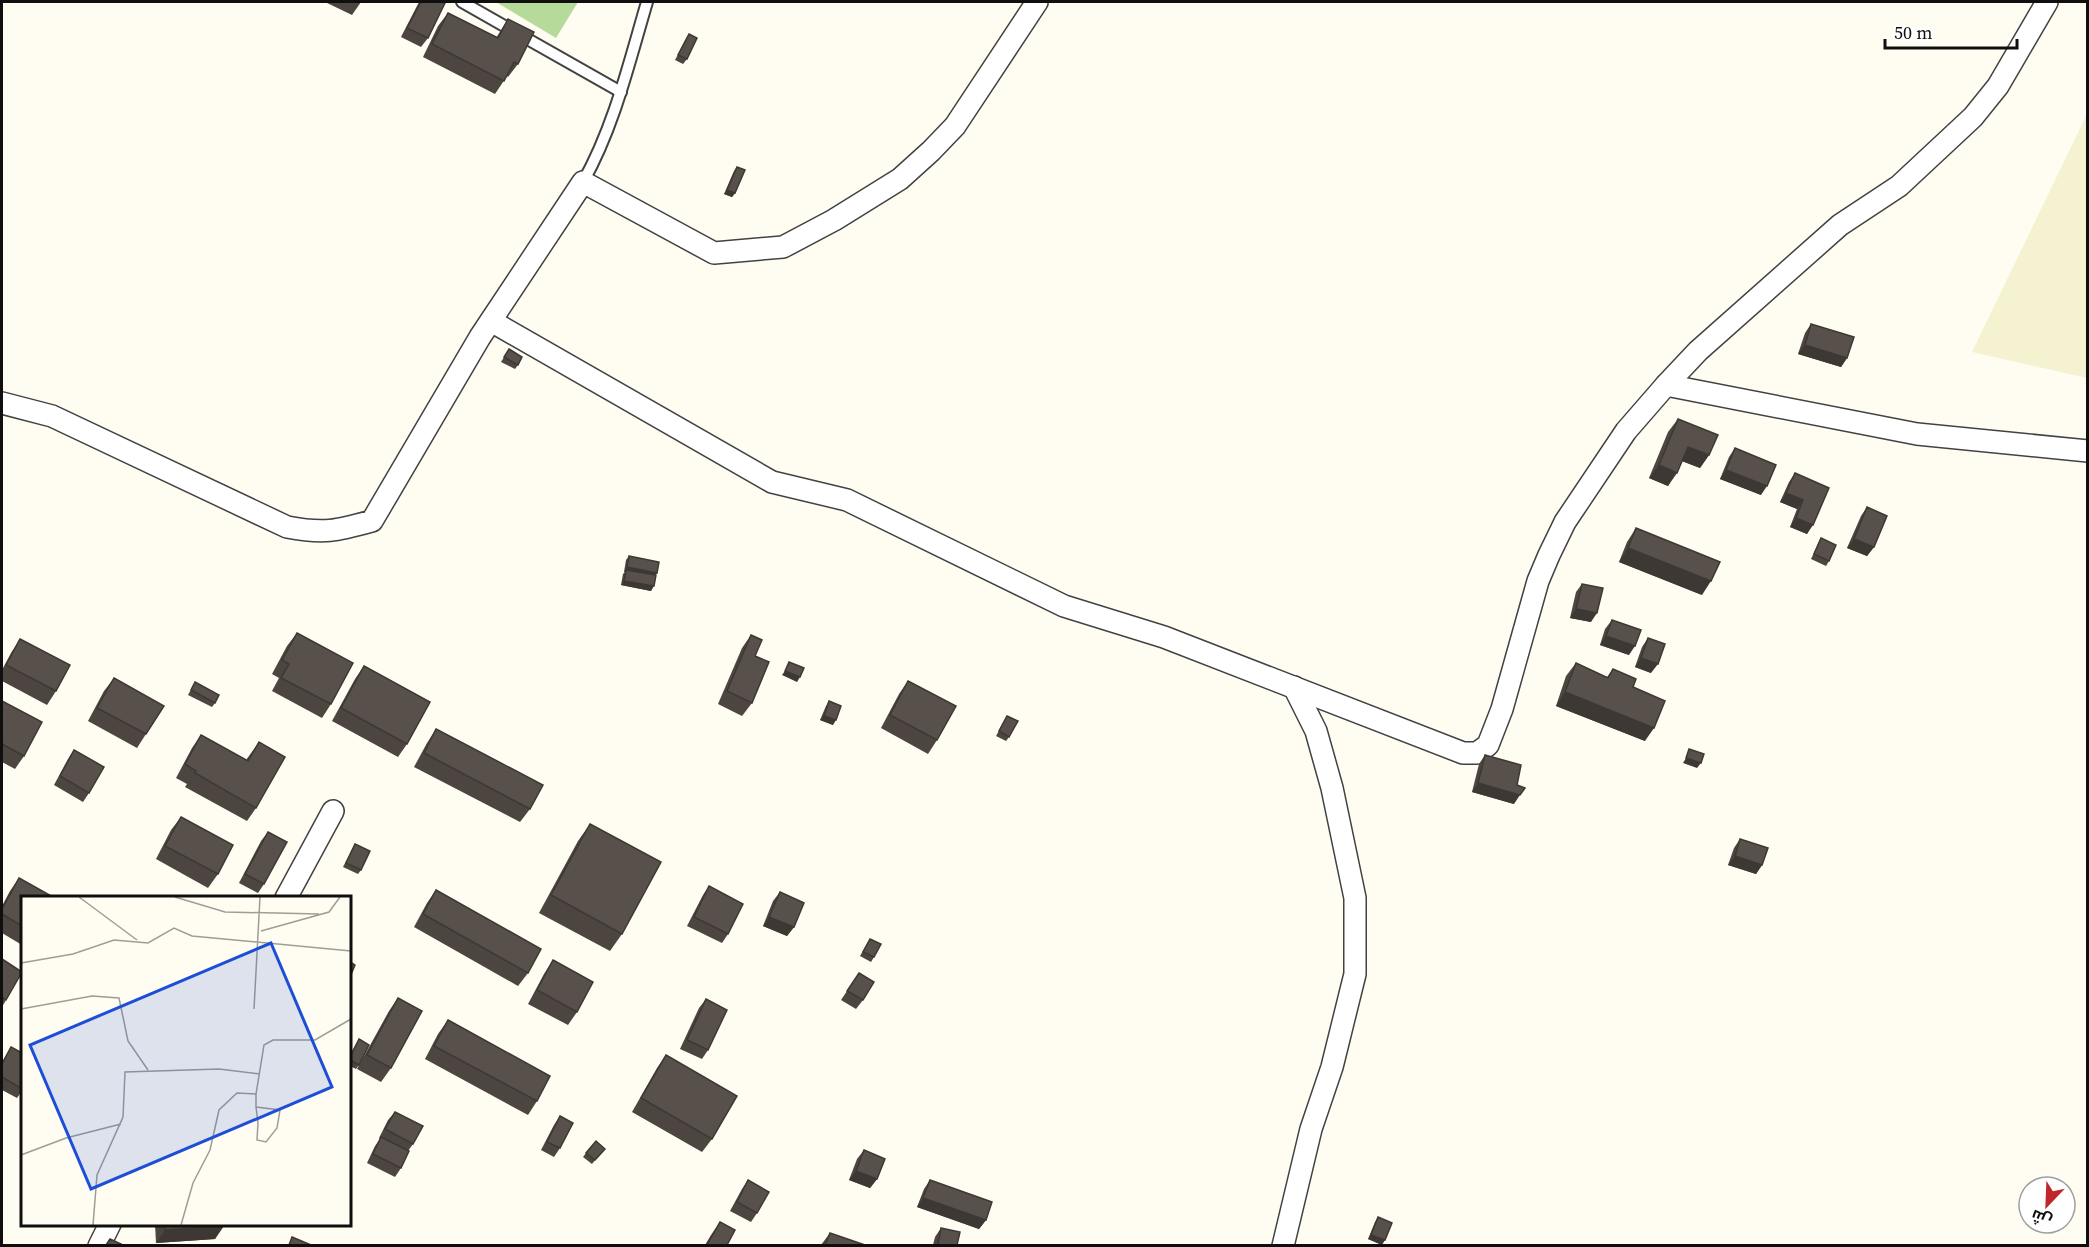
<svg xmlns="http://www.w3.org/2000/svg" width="2089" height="1247" viewBox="0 0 2089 1247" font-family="'Source Serif 4',Cairo,serif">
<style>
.farmland{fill:#f5f2d1}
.forest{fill:#b6da99}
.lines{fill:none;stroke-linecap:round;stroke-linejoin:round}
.service-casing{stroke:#424242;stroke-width:14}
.minor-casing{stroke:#424242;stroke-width:24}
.service{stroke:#fff;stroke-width:10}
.minor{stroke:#fff;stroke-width:21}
.wall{fill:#4c4540}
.shaded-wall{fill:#3e3834}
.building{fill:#58504b;stroke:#3e3834;stroke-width:1.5}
.inset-road{fill:none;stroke:#9f9d97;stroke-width:1.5}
.view{fill:#1d4ed8;fill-opacity:0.15;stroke:#1d4ed8;stroke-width:3}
.inset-edge{fill:none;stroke:#0f0f0f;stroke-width:3}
</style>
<rect width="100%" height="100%" fill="#fffcf1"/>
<path class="farmland" d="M2087,114v264l-115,-26z"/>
<path class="forest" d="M496,2h82l-22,36z"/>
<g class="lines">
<g class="service-casing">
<g id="service">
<path d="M462,2l159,90"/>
<path d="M583,182c31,-55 46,-119 64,-180"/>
</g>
</g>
<g class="minor-casing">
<g id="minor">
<path d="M491,321l281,161 75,18 217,106 100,31 299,116h14l11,-8 14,-36 36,-128 11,-26 16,-33 61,-91 40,-46 32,-34 142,-126 59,-39 74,-69 25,-31 49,-84"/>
<path d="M1666,385l251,49 171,17"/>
<path d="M2,403l50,13 235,111c37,7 49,4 85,-6l108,-184 103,-155 131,71 69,-6 51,-27 66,-41 31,-28 24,-25 82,-124"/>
<path d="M286,898l47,-87"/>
<path d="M99,1246l11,-22"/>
<path d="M1283,1246l28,-117 21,-62 23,-93v-76l-23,-110 -16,-57 -22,-44"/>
</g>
</g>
<use href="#service" class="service"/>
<use href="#minor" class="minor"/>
</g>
<g class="wall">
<path d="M325,2h36l-9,13z"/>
<path d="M419,2h22l-13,36 -7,9 -20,-10z"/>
<path d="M448,13l48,25 12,-19 10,45 -10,13 -1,-1 -12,18 -72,-37 15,-31z"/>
<path d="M689,34l-2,25 -4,5 -8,-4z"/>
<path d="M737,167l-2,26 -3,4 -8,-3 10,-23z"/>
<path d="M1811,324l36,34 -6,9 -43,-13 7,-21z"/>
<path d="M509,349l9,16 -3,4 -14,-7z"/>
<path d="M1678,419l31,36 -9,13 -18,-7 -14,25 -19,-8 19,-46z"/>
<path d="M1735,448l26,47 -41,-16 9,-22z"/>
<path d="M1795,473l34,15 -22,46 -17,-7 7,-18 -17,-7 9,-20z"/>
<path d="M1867,507l7,40 -7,9 -20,-8 14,-32z"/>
<path d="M1636,528l66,67 -83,-33 8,-20z"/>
<path d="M1821,538l8,23 -3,5 -15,-7z"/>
<path d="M629,556l27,19 -5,16 -30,-6 2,-11 2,-2h-1l2,-12z"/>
<path d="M1582,584l9,38 -21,-4 6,-26z"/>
<path d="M1612,620l17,35 -29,-10 5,-16z"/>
<path d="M297,633l34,71 -9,14 -50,-27 7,-13 -7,-4 15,-28z"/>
<path d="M751,635l4,21 -3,47 -10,13 -24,-12 24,-56z"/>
<path d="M1648,638l3,35 -16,-6 7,-20z"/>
<path d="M20,639l36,52 -9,14 -45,-24v-11l9,-17z"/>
<path d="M1576,663l31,14 6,-8 32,72 -89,-35 10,-30z"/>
<path d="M364,666l43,78 -9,13 -66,-36 23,-42z"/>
<path d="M114,678l32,56 -9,14 -49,-27 16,-30z"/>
<path d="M908,681l29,59 -9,14 -47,-26 18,-34z"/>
<path d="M195,682l20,21 -3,4 -24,-12z"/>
<path d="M2,701l22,55 -9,13 -13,-7z"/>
<path d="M829,701l4,24 -13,-5 6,-14z"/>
<path d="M1007,716l2,21 -3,4 -10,-5z"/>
<path d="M436,729l94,80 -10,13 -106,-55 13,-24z"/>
<path d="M201,735l45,25 13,-18 -3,66 -9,13 -62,-34 2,-3 -11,-6 16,-30z"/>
<path d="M74,750l15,43 -6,9 -29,-17 14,-26z"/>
<path d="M1485,755l29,49 -42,-12 7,-28z"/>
<path d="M181,817l37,57 -10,14 -52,-29 15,-29z"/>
<path d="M590,824l32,110 -12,17 -71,-38 39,-72z"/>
<path d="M268,832l-4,52 -6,9 -19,-10 22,-42z"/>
<path d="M1740,839l22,26 -6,9 -28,-9 6,-17z"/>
<path d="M355,844l6,26 -3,4 -15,-7z"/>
<path d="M19,878l3,19v48l-20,-12v-27l8,-15z"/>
<path d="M709,886l19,48 -6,9 -35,-17 16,-31z"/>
<path d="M436,890l92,83 -10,13 -104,-59 13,-24z"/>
<path d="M780,892l14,35 -7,9 -24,-10 10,-25z"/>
<path d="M870,939l4,18 -3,5 -11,-6z"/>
<path d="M2,959l4,41 -4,7z"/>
<path d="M553,960l24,52 -9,13 -40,-21 16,-30z"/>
<path d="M859,973l4,27 -7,9 -15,-9z"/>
<path d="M398,998l-7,70 -10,14 -24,-13 32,-58z"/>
<path d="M706,999l2,51 -6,9 -22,-10 19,-41z"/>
<path d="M448,1020l89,81 -9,14 -103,-56 13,-25z"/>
<path d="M359,1039v26l-3,4 -6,-3v-11z"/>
<path d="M11,1047l11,6v38l-5,7 -15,-8v-28z"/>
<path d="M666,1055l46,84 -10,13 -70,-40 25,-44z"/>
<path d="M395,1112l18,32 -5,7 -7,17 -6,9 -28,-14 8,-17 5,-7 -1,-1 9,-18z"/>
<path d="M560,1116v32l-6,9 -13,-7 13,-25z"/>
<path d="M864,1150l13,29 -7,9 -21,-8 8,-21z"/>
<path d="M586,1153h15l-9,11 -9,-7z"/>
<path d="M748,1180l9,33 -6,9 -21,-11 12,-22z"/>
<path d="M930,1180l56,40 -7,9 -62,-22 7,-18z"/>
<path d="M1378,1217l4,28 -14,-6 7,-17z"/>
<path d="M720,1222l7,23h-22l6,-10z"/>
<path d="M155,1224h69l-9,15 -59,4z"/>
<path d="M941,1228l16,17h-24l2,-8z"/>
<path d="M830,1233l35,12h-44z"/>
</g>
<g class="shaded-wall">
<path d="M727,190l8,3 -3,4 -8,-3z"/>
<path d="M1805,345l42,13 -6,9 -43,-13z"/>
<path d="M1688,447l21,8 -9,13 -21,-8z"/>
<path d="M1659,465l18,8 -9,13 -19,-8z"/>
<path d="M1726,470l41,16 -6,9 -41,-16z"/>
<path d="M1786,493l17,7 -6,9 -17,-7z"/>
<path d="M1796,518l17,7 -6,9 -17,-7z"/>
<path d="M1854,539l20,8 -7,9 -20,-8z"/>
<path d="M1628,548l83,33 -9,14 -83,-33z"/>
<path d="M627,567l30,6 -3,4 -28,-7 -2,2z"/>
<path d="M624,581l30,5 -3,5 -30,-6z"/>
<path d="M1576,609l21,4 -6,9 -21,-4z"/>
<path d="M1606,636l29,10 -6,9 -29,-10z"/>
<path d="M1641,658l17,6 -7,9 -16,-6z"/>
<path d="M785,671l15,6 -3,5 -15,-7z"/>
<path d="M1565,692l89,36 -9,13 -89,-35z"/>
<path d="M824,716l12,4 -3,5 -13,-5z"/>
<path d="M1686,758l15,5 -4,5 -14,-5z"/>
<path d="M1478,783l42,12 -6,9 -42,-12z"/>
<path d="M1735,856l27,9 -6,9 -28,-9z"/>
<path d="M769,917l25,10 -7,9 -24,-10z"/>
<path d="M856,1171l21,8 -7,9 -21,-8z"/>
<path d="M923,1198l63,22 -7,9 -62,-22z"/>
<path d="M224,1226l-9,13 -59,4 9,-13z"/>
<path d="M1371,1235l14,5 -3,5 -14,-6z"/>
</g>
<g class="building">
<path d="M421,2h20l4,1 -17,35 -21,-10z"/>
<path d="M448,13l50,25 10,-19 26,13 -16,32 -4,-2 -10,19 -72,-37z"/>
<path d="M689,34l8,4 -10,21 -9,-4z"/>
<path d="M737,167l8,3 -10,23 -8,-3z"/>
<path d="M1811,324l43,13 -7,21 -42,-13z"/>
<path d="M509,349l13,8 -4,8 -14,-8z"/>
<path d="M1678,419l40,16 -9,20 -21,-8 -11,26 -18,-8z"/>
<path d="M1735,448l41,17 -9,21 -41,-16z"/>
<path d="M1795,473l34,15 -16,37 -17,-7 7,-18 -17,-7z"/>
<path d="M1867,507l20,9 -13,31 -20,-8z"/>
<path d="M1636,528l84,34 -9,19 -83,-33z"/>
<path d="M1821,538l15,7 -7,16 -15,-7z"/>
<path d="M629,556l30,6 -2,11 -30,-6z"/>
<path d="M626,570l30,5 -2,11 -30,-5z"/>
<path d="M1582,584l21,4 -6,25 -21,-4z"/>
<path d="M1612,620l29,10 -6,16 -29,-10z"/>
<path d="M297,633l56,30 -22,41 -50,-26 8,-14 -7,-4z"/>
<path d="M751,635l11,5 -7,16 14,6 -17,41 -25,-12z"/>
<path d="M1648,638l17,6 -7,20 -17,-6z"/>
<path d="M20,639l50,26 -14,26 -50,-26z"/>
<path d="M789,662l15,6 -4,9 -15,-6z"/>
<path d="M1576,663l32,15 5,-9 23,10 -3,8 32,14 -11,27 -89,-36z"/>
<path d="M364,666l66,36 -23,42 -66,-36z"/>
<path d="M114,678l50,28 -18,28 -49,-26z"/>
<path d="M908,681l48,25 -19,34 -47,-25z"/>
<path d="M195,682l24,13 -4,8 -24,-13z"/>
<path d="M2,701l40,21 -18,34 -22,-12z"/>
<path d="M829,701l12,5 -5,14 -12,-4z"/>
<path d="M1007,716l11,5 -9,16 -10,-6z"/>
<path d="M436,729l107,56 -13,24 -106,-56z"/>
<path d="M201,735l47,26 11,-19 26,15 -29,51 -61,-35 1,-2 -11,-7z"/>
<path d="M1689,749l15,5 -3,9 -15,-5z"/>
<path d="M74,750l30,17 -15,26 -29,-17z"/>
<path d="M1485,755l36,10 -4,20 8,3 -5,7 -42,-12z"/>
<path d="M181,817l52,28 -15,29 -53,-28z"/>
<path d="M590,824l71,38 -39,72 -71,-39z"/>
<path d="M268,832l19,10 -23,42 -19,-10z"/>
<path d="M1740,839l28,9 -6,17 -27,-9z"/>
<path d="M355,844l15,7 -9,19 -15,-7z"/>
<path d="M19,878l34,19h-31v29l-20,-12v-5z"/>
<path d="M709,886l34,18 -15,30 -34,-17z"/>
<path d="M436,890l105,59 -13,24 -105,-59z"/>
<path d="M780,892l24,11 -10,24 -25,-10z"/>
<path d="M870,939l11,5 -7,13 -11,-5z"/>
<path d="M2,959l20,13 -16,28 -4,-3z"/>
<path d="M553,960l40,22 -16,30 -40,-22z"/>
<path d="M350,962l5,3 -5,12z"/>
<path d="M859,973l15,9 -11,18 -16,-9z"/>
<path d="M398,998l24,13 -31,57 -24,-13z"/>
<path d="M706,999l21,11 -19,40 -21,-10z"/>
<path d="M448,1020l102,56 -13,25 -103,-55z"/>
<path d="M359,1039l10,6 -10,20 -9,-5v-3z"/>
<path d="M11,1047l11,6v36l-20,-12v-13z"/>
<path d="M666,1055l71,41 -25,43 -71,-41z"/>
<path d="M395,1112l28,14 -10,18 -28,-15z"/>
<path d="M560,1116l13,7 -13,25 -13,-6z"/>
<path d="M381,1137l28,14 -8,17 -28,-14z"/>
<path d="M596,1141l9,8 -10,11 -9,-7z"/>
<path d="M864,1150l21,9 -8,20 -21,-8z"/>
<path d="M748,1180l21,12 -12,21 -20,-11z"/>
<path d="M930,1180l62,22 -6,18 -63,-22z"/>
<path d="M1378,1217l14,6 -7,17 -14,-5z"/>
<path d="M720,1222l15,8 -8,15h-20z"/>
<path d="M165,1224h59v2l-59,4z"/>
<path d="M941,1228l19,4 -3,13h-19z"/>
<path d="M830,1233l35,12h-40z"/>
<path d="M292,1237l19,8h-22z"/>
<path d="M110,1239l11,5 -1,1h-14z"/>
</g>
<g transform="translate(21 896)">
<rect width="330" height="330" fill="#fffcf1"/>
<path class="inset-road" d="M58,1l58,43M154,1l50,15 94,2M240,35l68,-19 11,-15M0,67l52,-9 41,-14 34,3 26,-15 18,8 159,15M0,113l71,-13 27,2 9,43 20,29M233,113l6,-112M235,198v13l2,16 -1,17 9,2 11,-14 3,-18 -24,-3M0,259l45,-17 55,-14M72,329l4,-50 26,-58 2,-45 94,-3 41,5M160,329l12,-42 17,-33 9,-40 18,-17 19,1 8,-49 9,-5h42l36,-21"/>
<path class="view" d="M250,47l61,144 -241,102 -61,-144z"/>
<rect width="330" height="330" class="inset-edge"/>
</g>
<rect width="2089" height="1247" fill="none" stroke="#0f0f0f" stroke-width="6"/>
<g transform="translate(2047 1205) rotate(203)"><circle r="28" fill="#ffffff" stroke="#9f9f9f" stroke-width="1.5"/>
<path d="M0-4.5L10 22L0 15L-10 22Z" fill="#bf272d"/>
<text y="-9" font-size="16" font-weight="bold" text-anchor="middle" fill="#0f0f0f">ش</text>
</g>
<path d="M1885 39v9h132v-9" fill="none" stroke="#0f0f0f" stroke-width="3"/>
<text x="1894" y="39" font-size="18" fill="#0f0f0f" stroke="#ffffff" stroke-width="4.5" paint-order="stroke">50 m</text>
</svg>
